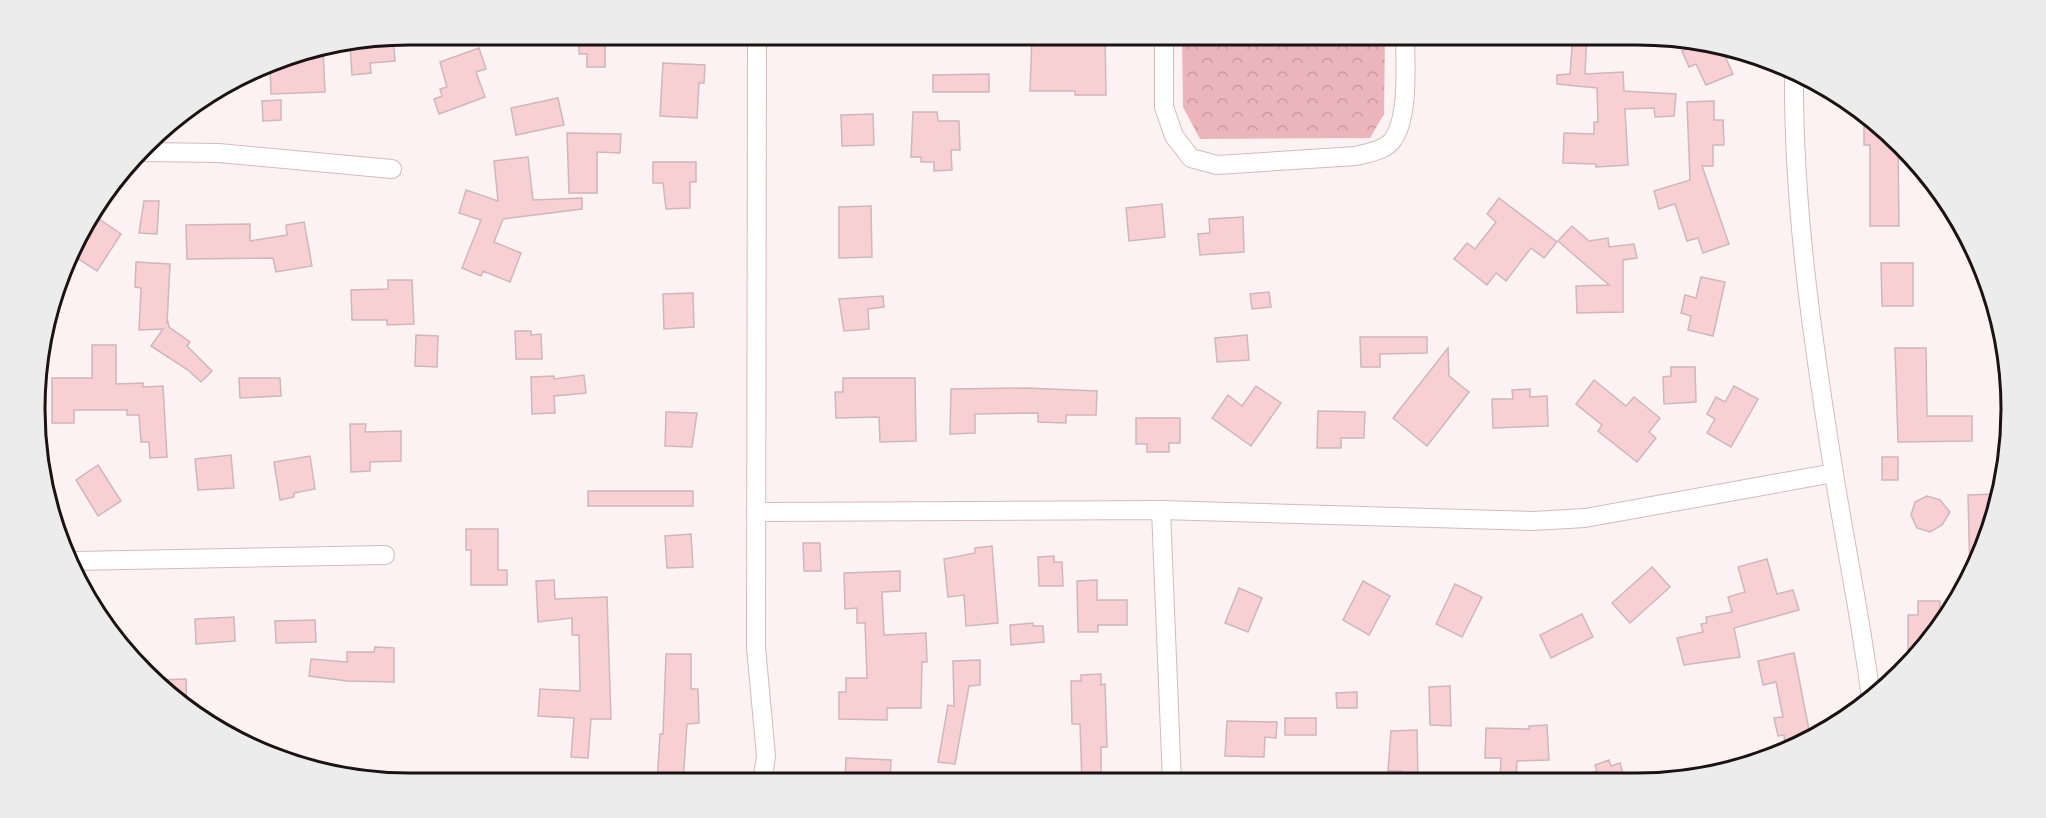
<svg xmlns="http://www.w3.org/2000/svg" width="2046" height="818" viewBox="0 0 2046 818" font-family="'Exo 2',sans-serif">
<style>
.park{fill:url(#park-crowns)}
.building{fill:#f8cfd3;stroke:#cfb7ba;stroke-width:1.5}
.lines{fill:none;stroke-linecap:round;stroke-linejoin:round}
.minor-casing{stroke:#d3bbbe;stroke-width:20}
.minor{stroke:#fff;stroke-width:18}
.rim{fill:none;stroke:#1b1313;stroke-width:3}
</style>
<defs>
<pattern id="park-crowns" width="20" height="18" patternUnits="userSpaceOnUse" patternTransform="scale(1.5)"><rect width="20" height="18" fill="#ebb5bb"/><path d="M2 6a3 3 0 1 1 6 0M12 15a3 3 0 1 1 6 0" fill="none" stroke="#c99ba0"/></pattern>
</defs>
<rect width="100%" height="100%" fill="#fcf2f3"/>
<path class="park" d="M1182,35h203l-1,79 -14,24 -170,1 -17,-32z"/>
<g class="building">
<path d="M579,34h26v33h-18v-13h-8z"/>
<path d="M1032,34h73l1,61h-31v-4h-45z"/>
<path d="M1573,34h14l-2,40 38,-2 1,19 52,3 -2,22 -19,1 -1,-9 -29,1 3,56 -32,2v-3l-33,-1 1,-30 30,1v-12h4l-1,-34 -40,-4v-9l13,-1z"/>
<path d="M393,37l2,24 -25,2 1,10 -19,2 -2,-31z"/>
<path d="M1697,44l25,5 11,25 -27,11 -10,-21 -7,3 -7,-16z"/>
<path d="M479,48l7,21 -10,3 9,25 -46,17 -5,-15 8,-3 -2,-7 7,-2 -7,-25z"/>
<path d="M323,49l2,43 -54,2 -1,-29 18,-11z"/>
<path d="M663,63l42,2 -1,18h-5l-2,35 -37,-2z"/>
<path d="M989,74v18h-56v-17z"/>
<path d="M558,98l6,27 -48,10 -5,-27z"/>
<path d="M281,100v20l-18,1 -1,-20z"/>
<path d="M1714,101v19h9l1,25h-11v21h-11l27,78 -26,9 -5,-15 -11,3 -12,-37 -16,5 -5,-18 36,-11 -3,-78z"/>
<path d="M913,112h24l1,9h21l1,29h-9l1,20 -18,1v-9h-13v-5h-10z"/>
<path d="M873,114l1,31 -32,1 -1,-31z"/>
<path d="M1864,116l20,11 14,19 1,80h-29v-81h-6z"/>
<path d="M567,133l54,1 -1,19 -23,-1v41h-28z"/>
<path d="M528,157l5,43 49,-2v11l-79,10 -9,23 27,11 -11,29 -27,-11 -2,5 -19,-8 19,-48 -22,-7 7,-23 32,11 -4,-40z"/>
<path d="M653,162h43v20h-6v26l-24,1 -3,-26h-10z"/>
<path d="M1499,198l58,44 -13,16 -13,-10 -25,33 -10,-8 -9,12 -33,-26 13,-16 8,6 21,-27 -9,-8z"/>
<path d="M144,201h15l-2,33 -18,-1z"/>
<path d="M1162,204l3,33 -36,4 -3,-33z"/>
<path d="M871,206l1,51 -33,1v-51z"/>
<path d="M1243,217l1,35 -44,3 -2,-21 12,-1 -1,-14z"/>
<path d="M99,219l22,15 -24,37 -23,-15z"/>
<path d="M304,222l8,44 -36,6 -3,-14 -86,1 -1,-34 64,-1v17l37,-6 -1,-10z"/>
<path d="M1572,226l17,15 19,-3 1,9 25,-3 3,14 -14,2v52l-46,1 -1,-27 33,-1 -51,-44z"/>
<path d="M136,262l34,2 -3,60 1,-2 1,5 21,15 -3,4 25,25 -11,11 -13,-12 -37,-24 12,-17 -24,1 2,-42 -6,-1z"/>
<path d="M1881,263h32v43h-31z"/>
<path d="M1701,277l24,5 -12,54 -25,-6 3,-14 -10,-3 4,-18 11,3z"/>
<path d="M388,280h24l2,44 -27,1v-5h-35l-1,-30 37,-1z"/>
<path d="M1269,292l2,15 -19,2 -2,-15z"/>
<path d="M693,293l1,34 -30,2 -1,-35z"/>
<path d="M883,296l1,11 -16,2 1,20 -25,2 -5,-32z"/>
<path d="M515,331h16v4l10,-1 1,25h-26z"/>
<path d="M416,335l22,1 -1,31 -22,-1z"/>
<path d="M1247,335l2,25 -32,2 -2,-24z"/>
<path d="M1360,337h67v16l-47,1v13h-19z"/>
<path d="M92,345h24v39l27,-1v4l20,-1 4,71 -17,1 -1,-16h-8l-2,-27h-12v-5h-53v13h-22v-45h40z"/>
<path d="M1448,348l1,28 20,16 -42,54 -34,-28z"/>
<path d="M1895,348h31l1,68h45v25l-74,1z"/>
<path d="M1671,367h24l1,35 -32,2 -1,-27 8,-1z"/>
<path d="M584,375l2,18 -32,3 1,17 -23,1 -1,-37 23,-1v3z"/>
<path d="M239,378h41l1,18 -41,2z"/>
<path d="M843,378h72l1,63 -36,1 -1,-25 -43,1 -1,-26h8z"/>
<path d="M1594,380l32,26 8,-9 26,21 -11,14 7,6 -19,24 -39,-31 4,-6 -26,-21z"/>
<path d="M1256,386l25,17 -30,43 -39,-28 16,-23 14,11z"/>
<path d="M1734,386l24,13 -27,48 -24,-14 8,-14 -8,-5 9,-17 9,5z"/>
<path d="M1026,388l71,3 -1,24h-30v8l-28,-1v-9l-63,1v19l-25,1 1,-45z"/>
<path d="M1530,389v8l17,-1 1,30 -55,2 -1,-29h21l-1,-9z"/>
<path d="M1318,411l47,1 -1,26h-23v10h-24z"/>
<path d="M666,412l31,1 -5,34 -27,-1z"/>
<path d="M1136,418h44v25h-11v9h-22v-8h-11z"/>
<path d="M350,424h16l-1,8 36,-1v30l-31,1v9l-19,1z"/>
<path d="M231,455l3,33 -36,2 -3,-31z"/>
<path d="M310,456l5,33 -21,4v4l-14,3 -6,-38z"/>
<rect x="1882" y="457" width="16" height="23"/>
<path d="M98,465l23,36 -23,15 -22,-36z"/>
<rect x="588" y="491" width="105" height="15"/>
<path d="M1996,494l-4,35 -22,45 -2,-79z"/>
<path d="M1927,496l13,4 10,12 -8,13 -12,7 -13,-4 -6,-13 4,-13z"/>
<path d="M466,529h32v41h9v15h-36v-35h-5z"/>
<path d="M691,534l2,33 -26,1 -2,-32z"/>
<path d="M803,543h17l1,28h-17z"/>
<path d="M992,546l6,77 -32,3 -2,-31 -16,2 -4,-38 31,-6v-5z"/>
<path d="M1054,556v6h8l1,24h-24l-1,-29z"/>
<path d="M1767,559l10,35 16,-4 6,20 -65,18 6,29 -56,8 -7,-27 26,-6 -2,-8 6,-1 -1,-6 26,-5 -4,-15 17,-5 -7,-25z"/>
<path d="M1652,567l18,20 -40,36 -18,-20z"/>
<path d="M900,571v20l-18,1 2,43 42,-2 1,29h-5l-1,46h-34v12l-48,-1v-27h7v-14h21l-2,-55h-8v-15l-12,1 -1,-36z"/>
<path d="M554,580l1,19 52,-2 4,122h-20l-3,39 -17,-1 3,-39 -36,-2 2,-27 40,2 -1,-56h-7v-17l-34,4 -2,-41z"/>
<path d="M1097,580v20h30v25h-29v7h-20l-1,-51z"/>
<path d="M1363,581l27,15 -21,39 -26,-15z"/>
<path d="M1455,584l27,13 -20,40 -26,-13z"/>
<path d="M1239,588l23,10 -14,34 -23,-9z"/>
<path d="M1918,601h22v25l-32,37v-48h10z"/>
<path d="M1582,614l11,23 -42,21 -11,-23z"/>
<path d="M234,617l1,24 -39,3 -1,-25z"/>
<path d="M315,620l1,22 -40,1 -1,-22z"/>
<path d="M1033,623v3h10l1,16 -33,3 -1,-20z"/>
<path d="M375,647l19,1v34l-47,-1 -38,-5 2,-17 36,3v-10h27z"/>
<path d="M1794,653l17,87 -25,10 -2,-15 -6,1 -4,-18 9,-1 -7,-35 -13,3 -5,-24z"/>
<path d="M666,654h25v35h7l1,34 -12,1 -4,59h-26l3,-49h3z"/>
<path d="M980,660v25l-11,1 -14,78 -17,-2 10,-57 6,1 -1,-45z"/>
<path d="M1101,674v11l4,-1 2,63h-6v35h-19l-2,-58h-8l-1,-43h10v-6z"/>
<path d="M186,679l1,30 -31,-29z"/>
<path d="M1450,686l1,40 -21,-1 -1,-38z"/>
<path d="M1357,692v16h-20l-1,-15z"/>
<rect x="1285" y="718" width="31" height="17"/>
<path d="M1227,721l50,1 -1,16 -11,-1 -1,20 -39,-1z"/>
<path d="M1547,725l2,35 -32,1 -1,20h-16l1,-23h-16l1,-30 43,1v-3z"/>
<path d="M1417,730l1,51h-17l1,-10h-14l3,-40z"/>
<path d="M846,758l45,2 -1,22h-45z"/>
<path d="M1609,760l2,6 9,-3 5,17 -49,1v-3l21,-7 -2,-6z"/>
</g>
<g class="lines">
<g class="minor-casing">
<g id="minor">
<path d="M757,34l-1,613 10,109 -4,27"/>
<path d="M1164,34v73l10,29 17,22 26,7 139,-9c11,-3 27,-5 35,-14 19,-22 14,-80 14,-108"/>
<path d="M1794,75c-1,133 19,268 40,399 12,75 28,150 37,225"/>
<path d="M142,152l77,1 173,16"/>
<path d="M1161,510l11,272"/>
<path d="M756,512l405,-2 372,11 52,-3 249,-45"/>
<path d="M74,561l311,-6"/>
</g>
</g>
<use href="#minor" class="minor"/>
</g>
<path d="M0 0H2046V818H0ZM409 45H1637A364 364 0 0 1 2001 409V409A364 364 0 0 1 1637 773H409A364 364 0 0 1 45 409V409A364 364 0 0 1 409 45Z" fill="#edecec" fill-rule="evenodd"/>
<path class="rim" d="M409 45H1637A364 364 0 0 1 2001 409V409A364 364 0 0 1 1637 773H409A364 364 0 0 1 45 409V409A364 364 0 0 1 409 45Z"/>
</svg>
